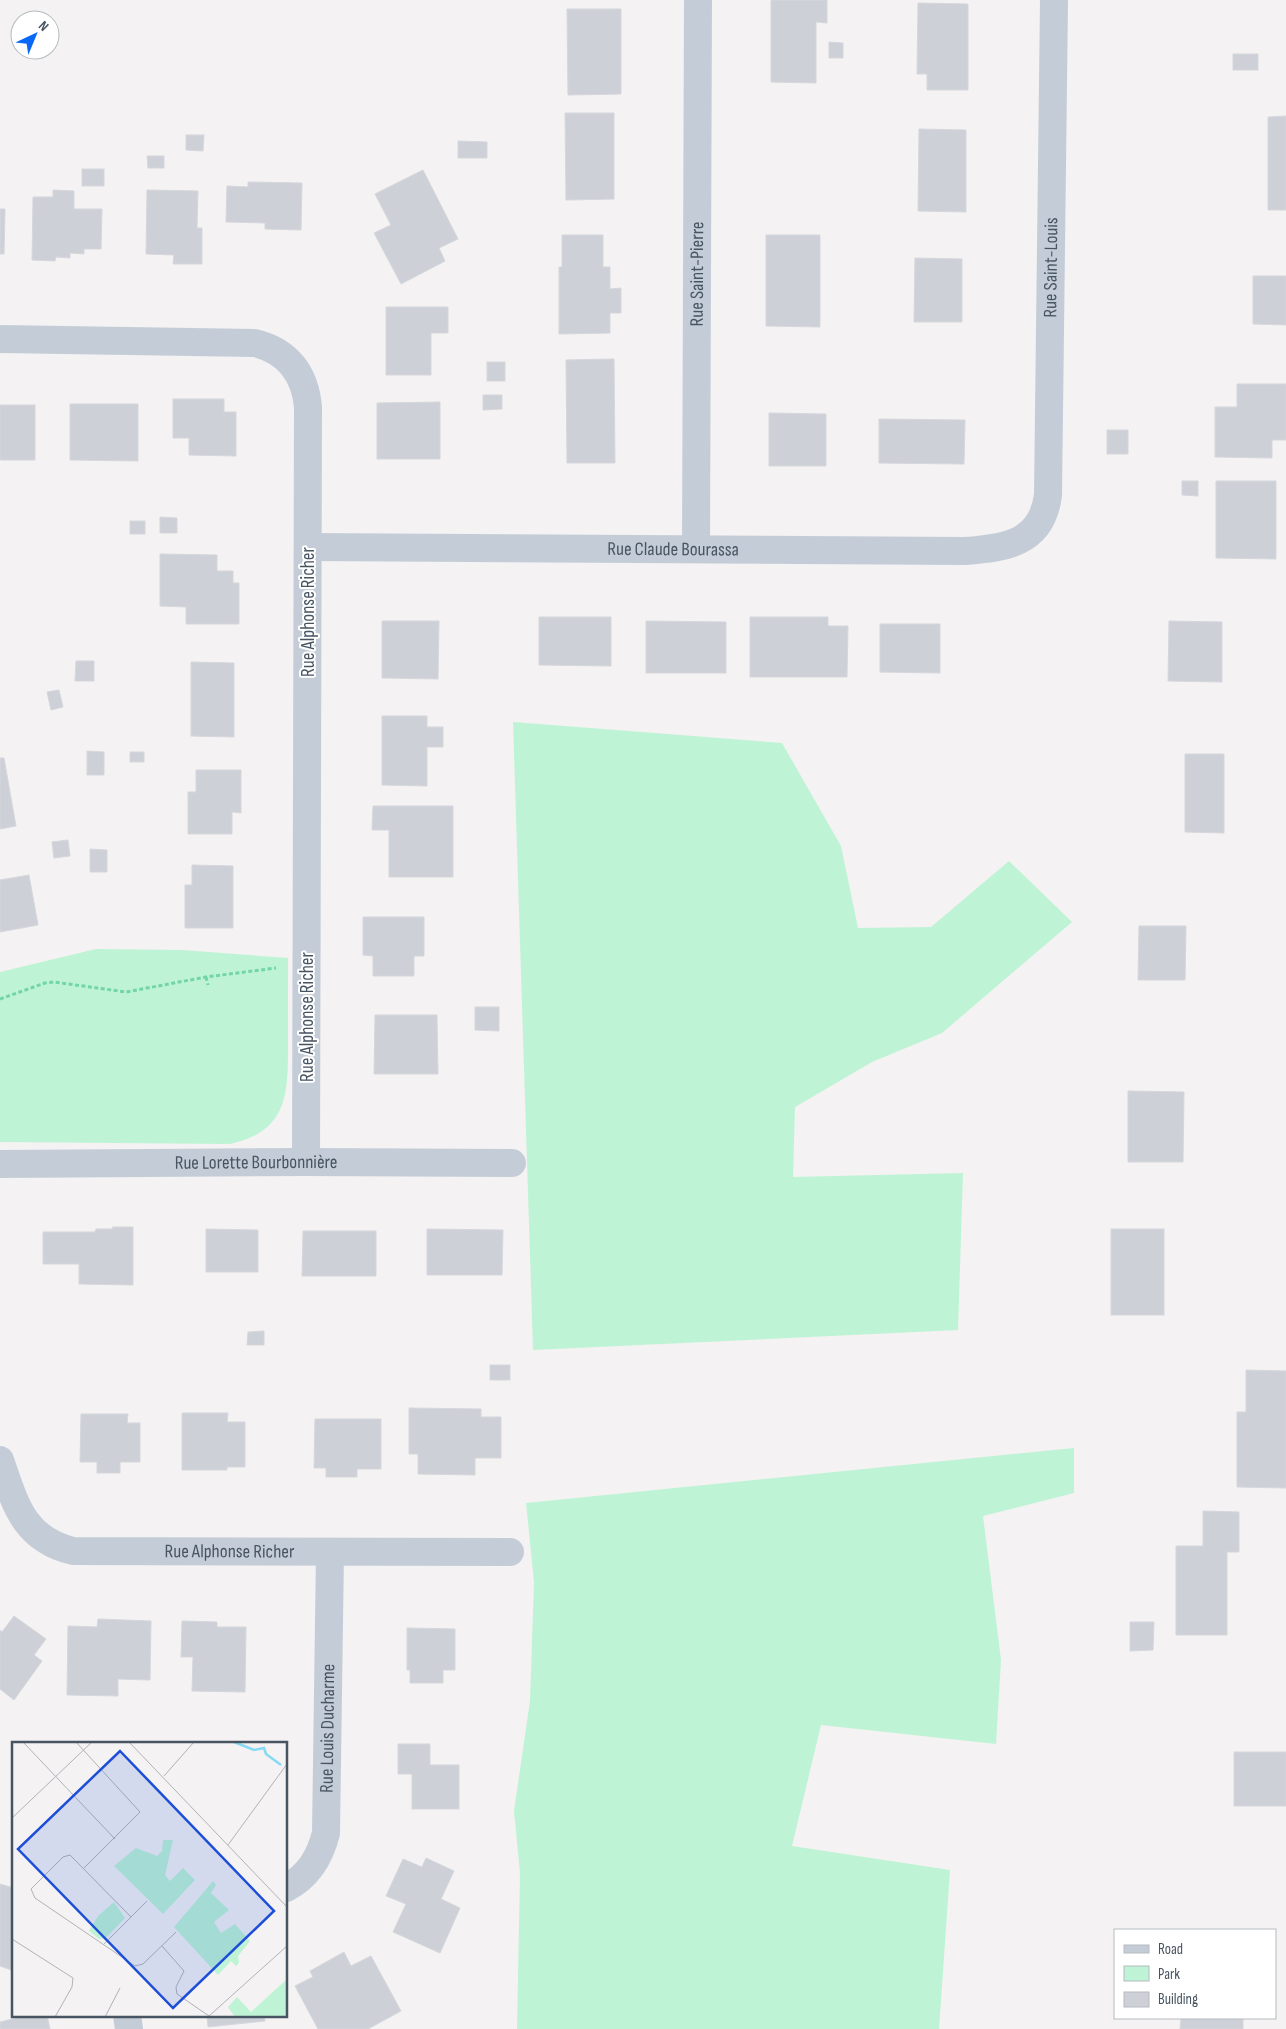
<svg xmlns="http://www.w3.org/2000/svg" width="1286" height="2029" viewBox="0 0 1286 2029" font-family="'Sofia Sans Condensed',sans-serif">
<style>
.green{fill:#bef4d5}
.building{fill:#cdd0d6;stroke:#d5d7dd}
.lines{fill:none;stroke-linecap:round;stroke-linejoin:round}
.path{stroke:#72d5a8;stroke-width:3;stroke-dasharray:4 2.5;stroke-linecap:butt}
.minor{stroke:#c4cdd7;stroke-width:28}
.labels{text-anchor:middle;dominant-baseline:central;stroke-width:4;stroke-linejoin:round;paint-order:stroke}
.street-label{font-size:19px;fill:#475461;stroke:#fff}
.inset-river{fill:none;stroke:#87daf4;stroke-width:2.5}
.inset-road{fill:none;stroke:#afb3b8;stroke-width:1}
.view{fill:#1d4ed8;fill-opacity:0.15;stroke:#1d4ed8;stroke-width:2.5}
.inset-edge{fill:none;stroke:#475461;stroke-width:2.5}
</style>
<rect width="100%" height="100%" fill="#f4f2f2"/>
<g class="green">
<path d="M513,722l269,21 59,103 17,82 73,-1 78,-66 63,61 -130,111 -70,29 -77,45 -2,70 170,-4 -5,157 -425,20z"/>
<path d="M96,949l86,1 106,8c0,27 0,54 0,81 0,52 2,92 -58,105l-230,-2v-170z"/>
<path d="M1074,1448v45l-91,23 18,144 -5,84 -175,-19 -29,121 158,24 -11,159h-422l3,-156 -6,-62 16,-110 4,-119 -8,-79z"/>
</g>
<g class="building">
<path d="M771,0h56v23l-11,-1v61l-45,-1z"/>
<path d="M918,3l50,1v86h-41v-16h-10z"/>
<path d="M567,9h54v85l-53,1z"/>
<path d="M829,42l14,1v15h-14z"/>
<rect x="1233" y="54" width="25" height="16"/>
<path d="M565,113h49v86l-48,1z"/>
<path d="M1286,116v94h-18v-93z"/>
<path d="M919,129l47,1v82l-48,-1z"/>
<path d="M186,135h18l-1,16 -17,-1z"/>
<path d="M458,141l29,1v16h-29z"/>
<path d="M147,156h17v12h-16z"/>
<rect x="82" y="169" width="22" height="17"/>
<path d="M423,170l35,69 -19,9 6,13 -44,23 -27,-51 17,-8 -16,-31z"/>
<path d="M248,182l54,1 -1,47 -36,-1v-6l-39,-1 1,-36 21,1z"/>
<path d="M53,190l21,1v18h28l-1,40h-17v5l-14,-1v5l-14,-1 -1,4 -23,-1 1,-63h20z"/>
<path d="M147,190l51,1 -1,37h5v36h-29l1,-9 -28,-1z"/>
<path d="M0,209h5l-1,45h-4z"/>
<path d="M562,235h41v32h7v22l11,-1v25h-11v20l-51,1v-67h3z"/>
<path d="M766,235h54v92l-54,-1z"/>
<path d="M915,258l47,1v63h-48z"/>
<path d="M1253,276h33v49l-33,-1z"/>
<path d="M386,307h62v26h-17v42h-45z"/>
<path d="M614,359l1,104h-48l-1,-103z"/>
<rect x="487" y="362" width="18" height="19"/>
<path d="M1237,384h49v56h-14v18l-57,-1v-50h22z"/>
<path d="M483,395h19v14l-19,1z"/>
<path d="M173,399h51v13h12v44l-47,-1v-17h-16z"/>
<path d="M440,402v57h-63v-56z"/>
<path d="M70,404h68v57l-68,-1z"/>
<rect x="0" y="405" width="35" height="55"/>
<path d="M769,413l57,1v52h-57z"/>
<path d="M879,419l86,1 -1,44 -85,-1z"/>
<rect x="1107" y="430" width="21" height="24"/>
<path d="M1182,481h16v15l-16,-1z"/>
<path d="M1216,481h60v78l-60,-1z"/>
<path d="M160,517l17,1v15h-17z"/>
<rect x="130" y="521" width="15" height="13"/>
<path d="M160,554l57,1v16h16v12h6v41h-53v-17l-26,-1z"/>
<path d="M539,617h72v49l-72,-1z"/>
<path d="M750,617h78v9h20l-1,51h-97z"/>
<path d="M382,621h57l-1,58 -56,-1z"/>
<path d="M646,621l80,1v51h-80z"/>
<path d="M1169,621l53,1v60l-54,-1z"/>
<path d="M880,624h60v49l-60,-1z"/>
<path d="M76,661h18v20h-19z"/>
<path d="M191,662l43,1v74l-43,-1z"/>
<path d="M59,690l4,17 -12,3 -4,-18z"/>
<path d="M382,716h45v11h16v20h-16v39l-45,-1z"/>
<path d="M87,751l17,1v23h-17z"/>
<rect x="130" y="752" width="14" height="10"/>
<path d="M1185,754h39v79l-39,-1z"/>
<path d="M0,758h4l12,68 -16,3z"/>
<path d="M196,770h45v43l-9,-1v22h-44v-42h8z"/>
<path d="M373,806h80v71h-64v-47h-17z"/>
<path d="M68,840l2,16 -16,2 -2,-16z"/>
<path d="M90,849l17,1v22h-17z"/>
<path d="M192,865l41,1v62h-48v-43h7z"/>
<path d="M29,875l9,50 -38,7v-52z"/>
<path d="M363,917h61v39h-10v20h-41v-20l-10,-1z"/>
<path d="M1139,926h47l-1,54h-47z"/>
<path d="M475,1007h24v24l-24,-1z"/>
<path d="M375,1015h62l1,59h-64z"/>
<path d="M1128,1091l56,1 -1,70h-55z"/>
<path d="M112,1227h21v58l-54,-1v-20h-36v-32h52l1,-3h17z"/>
<path d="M206,1229l52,1v42h-52z"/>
<path d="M427,1229l76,1 -1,45h-75z"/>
<rect x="1111" y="1229" width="53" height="86"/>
<path d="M303,1231h73v45h-74z"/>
<path d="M264,1331v14h-17l1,-13z"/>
<rect x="490" y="1365" width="20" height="15"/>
<path d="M1246,1370l40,1v117l-49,-1v-75h9z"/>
<path d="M409,1408l72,1v8h20v41h-26v17l-57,-1v-20h-9z"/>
<path d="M182,1413h46l-1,9h18v45h-18v3h-45z"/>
<path d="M81,1414h47l-1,9h13v39h-20v11h-23v-11h-17z"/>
<path d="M315,1419h66v50h-24v8h-31v-9h-12z"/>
<path d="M1203,1511l36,1v40h-12v83h-51v-89h27z"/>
<path d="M14,1616l32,23 -12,16 8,6 -28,39 -14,-11v-59l2,2z"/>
<path d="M98,1619l53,2 -1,59 -32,-1v17l-51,-1 1,-69 29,1z"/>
<path d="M182,1621l35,1v5h29l-1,65 -53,-1 1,-34h-12z"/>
<path d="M1130,1622h24l-1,28 -23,1z"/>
<path d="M407,1628l48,1v41h-12v13h-33v-13h-3z"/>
<path d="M398,1744h32v21h29v44h-47v-35h-14z"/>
<rect x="1234" y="1752" width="52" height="54"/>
<path d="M426,1858l28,13 -13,28 19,9 -20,45 -47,-21 13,-28 -20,-8 17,-37 19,8z"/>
<path d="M0,1884l14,4v83l-14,-5z"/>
<path d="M344,1952l7,14 20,-10 30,55 -33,18h-50l-23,-43 18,-9 -3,-6z"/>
<path d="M28,2015h19l3,14h-50v-7z"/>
<path d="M207,2015h57l1,6 -57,6z"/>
<path d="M1181,2018h62v11h-63z"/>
</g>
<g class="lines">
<g class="path">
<path d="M206,977l2,8"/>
<path d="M0,999l45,-16 9,-1 72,10 80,-15 70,-9"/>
</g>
<g class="minor">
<path d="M0,339l255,4c33,8 50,31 53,64l-2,755"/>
<path id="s1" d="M308,547l657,4c41,-3 77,-8 83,-56l6,-495"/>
<path id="s2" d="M696,548l2,-548"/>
<path id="s3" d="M0,1164l306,-2 206,1"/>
<path id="s4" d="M0,1460c15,43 23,79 73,91l437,1"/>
<path id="s5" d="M286,1888c23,-12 34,-31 40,-55l4,-281"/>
<path d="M127,2015l2,14"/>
</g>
</g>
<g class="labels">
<g class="street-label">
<text stroke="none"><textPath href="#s1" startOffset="996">Rue Saint-Louis</textPath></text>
<text stroke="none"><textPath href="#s2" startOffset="274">Rue Saint-Pierre</textPath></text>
<text stroke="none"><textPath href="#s1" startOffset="365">Rue Claude Bourassa</textPath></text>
<text transform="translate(308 612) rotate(-90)">Rue Alphonse Richer</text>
<text transform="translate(307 1017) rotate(-90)">Rue Alphonse Richer</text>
<text stroke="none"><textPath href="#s3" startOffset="256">Rue Lorette Bourbonnière</textPath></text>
<text stroke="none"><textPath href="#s4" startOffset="280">Rue Alphonse Richer</textPath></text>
<text stroke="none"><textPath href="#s5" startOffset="175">Rue Louis Ducharme</textPath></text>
</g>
</g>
<g transform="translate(12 1742)">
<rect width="275" height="275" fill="#f4f2f2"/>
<path d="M151,98h10l-8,35 5,6 13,-13 12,12 -32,34 -49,-48 22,-18 21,8 5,-5zM201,139l3,4 -5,8 18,17 -15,12 7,11 14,-9 15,17 -12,15 1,7 -3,3 -5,-5 -13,14 -44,-48zM102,160l11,16 -19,20 -7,1 -10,-8 9,-15zM275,237v38h-52l-7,-10 9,-10 14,15z" fill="#bef4d5"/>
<path class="inset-river" d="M222,0l20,8 10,-2 2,6 15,11"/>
<path class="inset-road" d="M11,0l92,97M64,0l64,70 -56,56M117,0l158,165M152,34l30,-34M0,76l80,-76M216,103l59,-81M119,175l-61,-62 -7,2 -32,32 4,9 100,68 8,-2 33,-32M0,197l61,39 -1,9 -17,30M92,202l43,-43M150,204l22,25 -8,16 1,7 32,22 78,-70M93,275l15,-29"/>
<path class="view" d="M108,9l154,160 -101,97 -155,-159z"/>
<rect width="275" height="275" class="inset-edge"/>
</g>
<rect x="1114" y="1929" width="162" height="90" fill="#ffffff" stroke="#b5bbc0"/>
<rect x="1124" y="1945" width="25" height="8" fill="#c4cdd7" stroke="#b5bbc0"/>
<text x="1158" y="1954" font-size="15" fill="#475461">Road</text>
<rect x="1124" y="1966" width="25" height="15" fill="#bef4d5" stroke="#b5bbc0"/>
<text x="1158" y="1979" font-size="15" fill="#475461">Park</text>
<rect x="1124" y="1992" width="25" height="15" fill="#cdd0d6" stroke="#b5bbc0"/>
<text x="1158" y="2004" font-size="15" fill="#475461">Building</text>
<g transform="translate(35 35) rotate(44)"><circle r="24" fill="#ffffff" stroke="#b5bbc0"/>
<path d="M0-4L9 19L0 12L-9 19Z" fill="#0969f6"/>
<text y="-8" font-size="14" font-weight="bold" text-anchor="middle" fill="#475461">N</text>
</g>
</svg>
